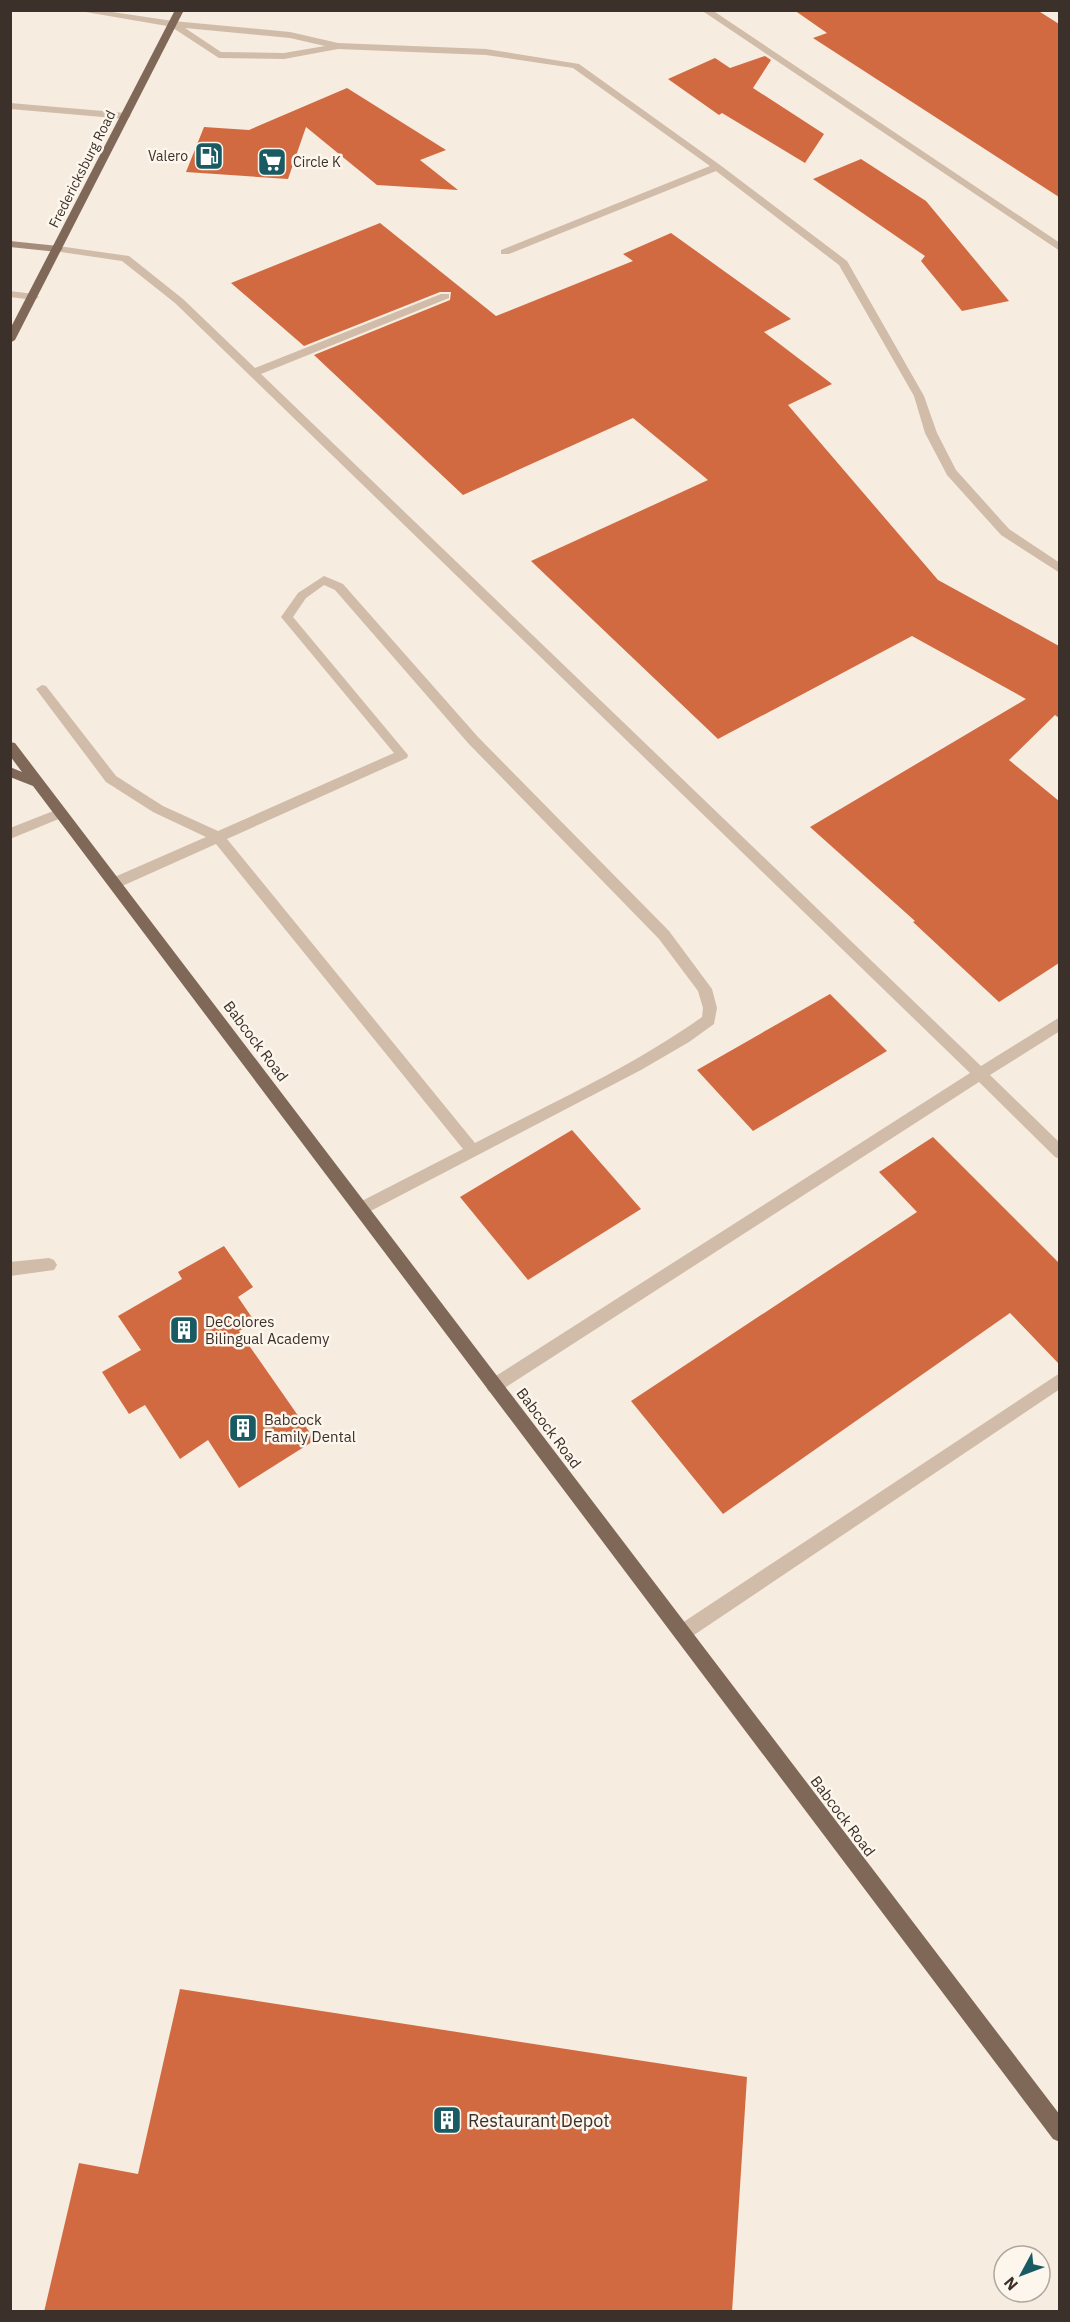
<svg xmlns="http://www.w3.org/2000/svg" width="1070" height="2322" viewBox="0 0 1070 2322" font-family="'IBM Plex Sans',sans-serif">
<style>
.building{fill:#d26a41}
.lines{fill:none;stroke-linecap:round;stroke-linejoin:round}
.service{fill:#d0bca9;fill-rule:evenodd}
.minor{fill:#d0bca9;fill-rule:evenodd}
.secondary{fill:#a48b7a;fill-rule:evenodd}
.primary{fill:#806859;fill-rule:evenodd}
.labels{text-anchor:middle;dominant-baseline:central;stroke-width:5;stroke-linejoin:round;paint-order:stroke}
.far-poi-label{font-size:14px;fill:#3c302a;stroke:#fcf6ed;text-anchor:end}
.far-street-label{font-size:14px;fill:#3c302a;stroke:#fcf6ed}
.street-label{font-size:15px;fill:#3c302a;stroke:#fcf6ed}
.poi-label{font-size:15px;fill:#3c302a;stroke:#fcf6ed;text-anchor:start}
.near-poi-label{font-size:18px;fill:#3c302a;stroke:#fcf6ed;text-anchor:start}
</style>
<rect width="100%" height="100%" fill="#f6ecdf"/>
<g class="building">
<path d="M794,10h243l22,14v173l-246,-159 14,-5z"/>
<path d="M765,56l6,4 -18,28 71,46 -19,29 -83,-50 -3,2 -51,-36 47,-21 15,10z"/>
<path d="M347,88l99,62 -26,10 38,30 -81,-5 -71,-58 -18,52 -102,-7 18,-45 45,3z"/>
<path d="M861,159l65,42 83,100 -47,10 -41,-50 4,-5 -112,-77z"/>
<path d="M380,223l116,93 137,-55 -10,-7 48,-21 120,86 -27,13 68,52 -44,21 150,175 121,66v72l-4,-3 -46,45 50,41v162l-60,39 -86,-80 2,-1 -105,-94 216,-128 -114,-63 -194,103 -187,-178 177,-81 -75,-62 -170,77 -149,-140 136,-55 1,-8h-11l-136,54 -73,-63z"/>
<path d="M830,994l57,57 -134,80 -56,-61z"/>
<path d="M572,1130l69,79 -113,71 -68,-83z"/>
<path d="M933,1137l126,126v101l-49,-51 -287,201 -92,-113 286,-189 -38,-40z"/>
<path d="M224,1246l29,41 -15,10 17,25 -16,9 76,109 -76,48 -31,-48 -28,19 -35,-54 -16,9 -27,-42 39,-22 -23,-34 64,-37 -4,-7z"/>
<path d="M180,1989l567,88 -15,235h-688l35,-149 59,11z"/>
</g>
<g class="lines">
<g class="service">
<path d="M701,10h11l348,233v8z"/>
<path d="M173,21l117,11 48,11 148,6 93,15 141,101 127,96 77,135 13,37 19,37 53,59 51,34v10l-59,-38 -54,-60 -22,-42 -11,-37 -75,-131 -123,-94 -207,83h-8v-4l209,-84 -137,-98 -87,-13 -148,-6 -54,10 -65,-1 -49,-32v-4zM185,28l105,10 35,8 -41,7 -63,-1z"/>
<path d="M10,103l116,10 5,3 -5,3 -116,-10z"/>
<path d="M58,246l71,10 54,43 72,69 186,-74h8v4l-188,76 720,692 79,-49v14l-70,44 70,68v16l-5,-2 -76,-75 -479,309 -6,2 -6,-2 -2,-5 2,-5 482,-308 -795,-770 -53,-42 -68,-10 -1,-2z"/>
<path d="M10,291l24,3 5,3 -5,3 -24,-3z"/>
<path d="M324,576l19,8 135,153 191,194 43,58 5,19 -3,16 -25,18 -48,28 -280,146 -5,-2 -3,-5 3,-5 107,-55 -247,-305 -96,43h-10l-2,-4 2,-4 96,-42 -53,-25 -47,-30 -70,-93 6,-4 4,1 70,90 47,30 55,25 176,-78 -113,-136 17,-24zM324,585l11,5 133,153 191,196 39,52 5,17 -1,9c-70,50 -151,86 -227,126l-248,-304 180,-81 1,-3 -115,-138 13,-19z"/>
<path d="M61,808l7,5 -2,3 -56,23v-11z"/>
<path d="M49,1258l5,2 3,5 -3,5 -44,6v-14z"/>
<path d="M1060,1373v16l-372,250 -6,3 -6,-3 -3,-6 3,-6z"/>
</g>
<path class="minor" d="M74,10h25l74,11 4,3 -4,3z"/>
<path class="secondary" d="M10,241l48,5 5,3 -5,3 -48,-5z"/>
<g class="primary">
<path d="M175,10h9l-169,330 -5,3v-14z"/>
<path d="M10,742l5,1 1045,1372v27l-7,-3 -1020,-1353 -23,-9v-10l12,5 -12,-16z"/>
</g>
</g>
<defs>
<g id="fuel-square" transform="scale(1.5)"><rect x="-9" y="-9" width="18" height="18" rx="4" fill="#1a5b63" stroke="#fcf6ed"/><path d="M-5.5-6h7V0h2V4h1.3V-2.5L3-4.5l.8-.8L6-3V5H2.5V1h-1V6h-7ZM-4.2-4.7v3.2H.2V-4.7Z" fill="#fff"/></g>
<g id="supermarket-square" transform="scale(1.5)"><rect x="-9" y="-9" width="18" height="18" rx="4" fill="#1a5b63" stroke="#fcf6ed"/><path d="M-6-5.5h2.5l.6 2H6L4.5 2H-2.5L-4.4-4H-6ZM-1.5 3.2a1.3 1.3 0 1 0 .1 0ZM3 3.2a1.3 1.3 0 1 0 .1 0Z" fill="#fff"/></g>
<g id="building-square" transform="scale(1.5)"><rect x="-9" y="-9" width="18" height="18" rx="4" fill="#1a5b63" stroke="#fcf6ed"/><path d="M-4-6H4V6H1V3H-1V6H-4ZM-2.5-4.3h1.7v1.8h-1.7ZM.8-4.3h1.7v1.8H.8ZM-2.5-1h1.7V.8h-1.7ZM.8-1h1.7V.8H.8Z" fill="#fff"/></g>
</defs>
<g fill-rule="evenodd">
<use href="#fuel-square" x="209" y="156"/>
<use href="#supermarket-square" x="272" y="162"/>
<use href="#building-square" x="184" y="1330"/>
<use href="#building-square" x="243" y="1428"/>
<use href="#building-square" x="447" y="2120"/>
</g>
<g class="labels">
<g class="far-poi-label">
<text x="188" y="156">Valero</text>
<text x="293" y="162" text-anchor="start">Circle K</text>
</g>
<g class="far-street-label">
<text transform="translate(82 169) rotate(-63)">Fredericksburg Road</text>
</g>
<g class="street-label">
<text transform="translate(256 1041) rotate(53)">Babcock Road</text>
<text transform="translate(549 1428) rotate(53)">Babcock Road</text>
<text transform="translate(843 1816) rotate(53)">Babcock Road</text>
</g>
<g class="poi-label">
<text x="205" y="1321">DeColores<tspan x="205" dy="17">Bilingual Academy</tspan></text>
<text x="264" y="1419">Babcock<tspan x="264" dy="17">Family Dental</tspan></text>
</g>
<g class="near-poi-label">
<text x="468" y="2120">Restaurant Depot</text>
</g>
</g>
<rect width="1070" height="2322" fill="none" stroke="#3c302a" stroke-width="24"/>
<g transform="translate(1022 2274) rotate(229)"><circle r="28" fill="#fcf6ed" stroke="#afa79f" stroke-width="1.5"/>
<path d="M0-4.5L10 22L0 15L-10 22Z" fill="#1a5b63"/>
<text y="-9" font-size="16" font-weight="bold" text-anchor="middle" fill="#3c302a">N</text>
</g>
</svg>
